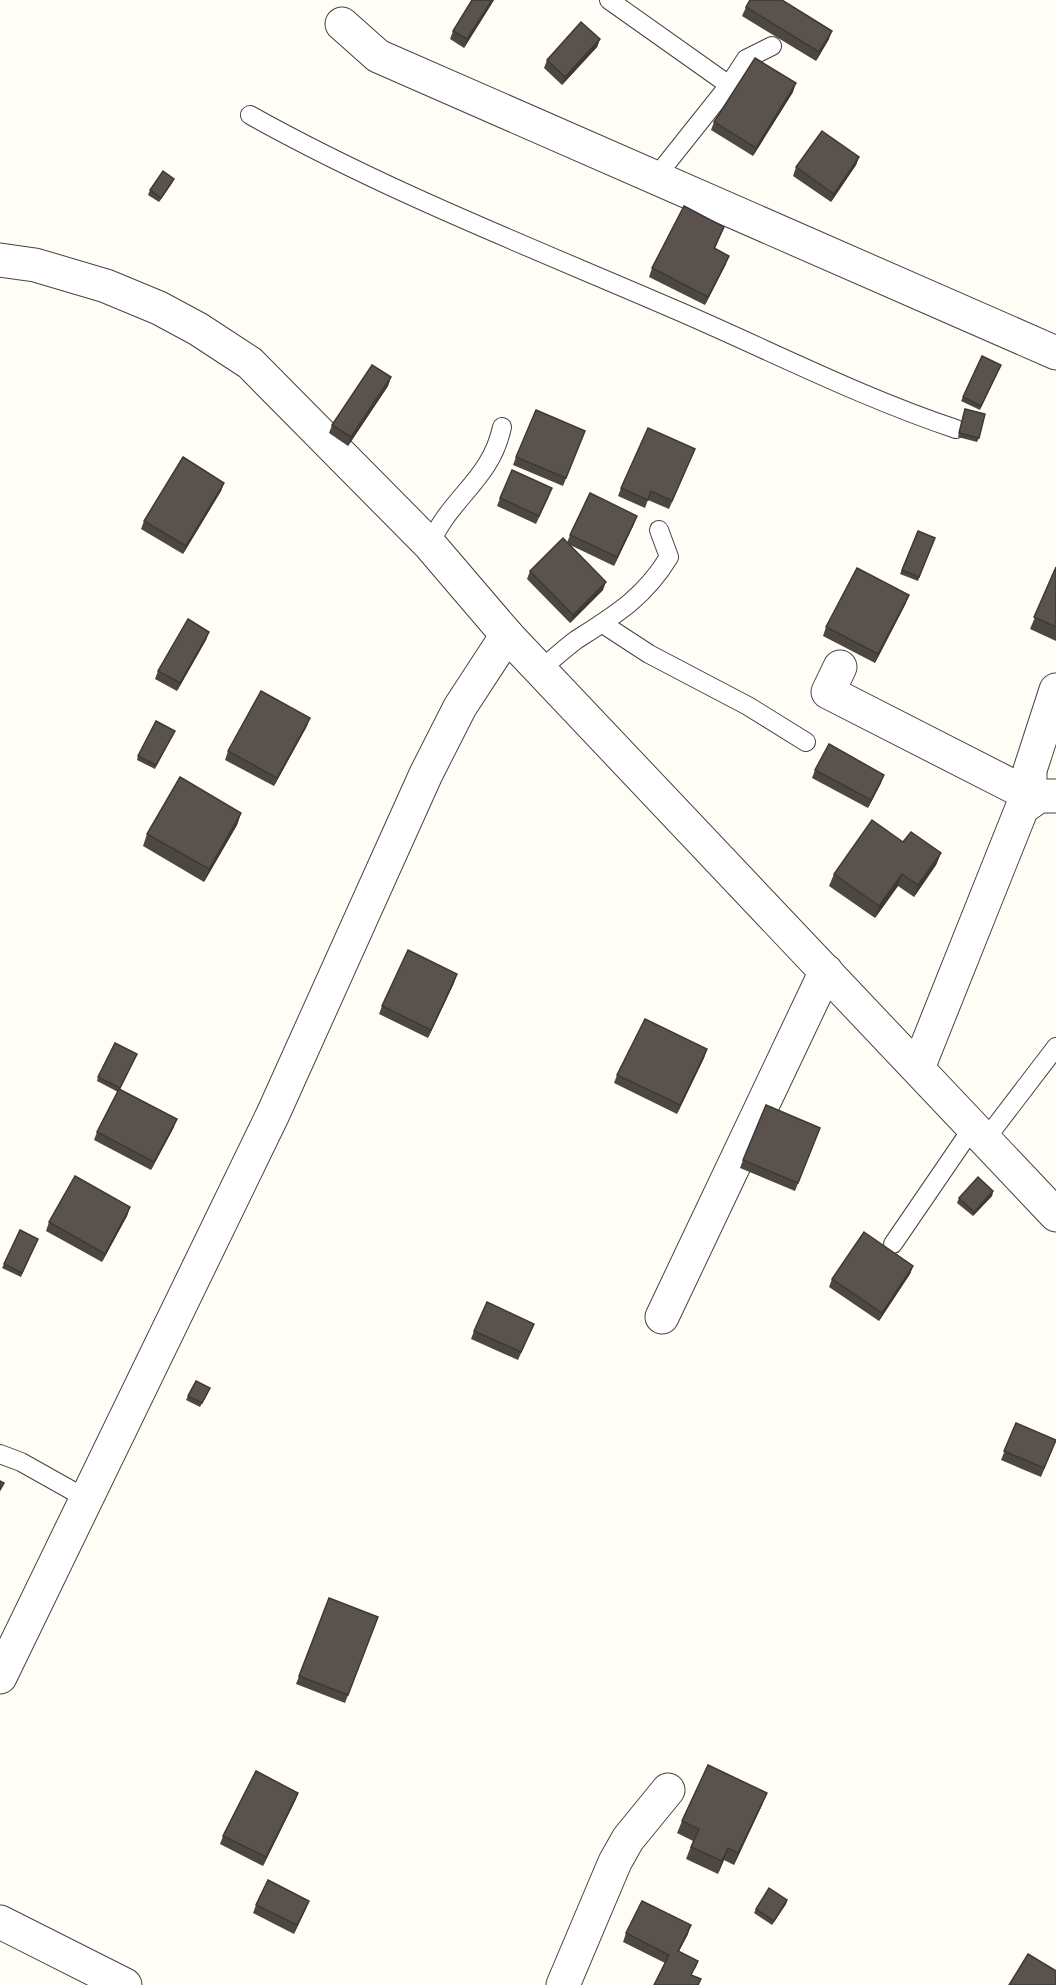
<svg xmlns="http://www.w3.org/2000/svg" width="1056" height="1985" viewBox="0 0 1056 1985" font-family="'Zilla Slab',serif">
<style>
.lines{fill:none;stroke-linecap:round;stroke-linejoin:round}
.service-casing{stroke:#444;stroke-width:20}
.minor-casing{stroke:#444;stroke-width:35}
.tertiary-casing{stroke:#444;stroke-width:35}
.service{stroke:#fff;stroke-width:18}
.minor{stroke:#fff;stroke-width:33}
.tertiary{stroke:#fff;stroke-width:33}
.wall{fill:#4d4742}
.shaded-wall{fill:#3f3936}
.building{fill:#5a524d;stroke:#3f3936;stroke-width:1.5}
</style>
<rect width="100%" height="100%" fill="#fffdf5"/>
<g class="lines">
<g class="service-casing">
<g id="service">
<path d="M609,0l120,85"/>
<path d="M250,115c136,76 283,133 426,195 93,40 184,87 280,119"/>
<path d="M655,178l74,-93 17,-26 26,-13"/>
<path d="M430,545c19,-47 61,-65 72,-118"/>
<path d="M603,624l46,30 99,52 58,36"/>
<path d="M540,670c12,-10 24,-21 36,-30 39,-25 68,-42 93,-83l-10,-27"/>
<path d="M985,1140l71,-93"/>
<path d="M893,1244l80,-117"/>
<path d="M0,1454l21,8 66,37"/>
</g>
</g>
<g class="minor-casing">
<g id="minor">
<path d="M342,24l36,32 678,297"/>
<path d="M0,260l35,5 71,21 53,22 39,21 52,34 180,182 77,90"/>
<path d="M840,667l-12,25 190,97 12,13v-32l26,-80"/>
<path d="M918,1068l104,-260 17,-12h17"/>
<path d="M662,1317l164,-346"/>
<path d="M0,1922l125,63"/>
<path d="M563,1985l52,-123 13,-23 40,-49"/>
</g>
</g>
<g class="tertiary-casing">
<path id="tertiary" d="M0,1677l273,-563 153,-340 34,-67 47,-72 549,580"/>
</g>
<use href="#service" class="service"/>
<use href="#minor" class="minor"/>
<use href="#tertiary" class="tertiary"/>
</g>
<g class="wall">
<path d="M494,0l-30,48 -14,-9 3,-8z"/>
<path d="M746,7l83,32 -13,22 -74,-45z"/>
<path d="M600,39l-3,8 -35,38 -18,-17 3,-8z"/>
<path d="M793,92l-40,64 -42,-26 3,-8z"/>
<path d="M859,157l-3,8 -25,37 -38,-26 3,-9z"/>
<path d="M172,183l-13,19 -11,-7 2,-5z"/>
<path d="M724,227l-9,22 11,15 -21,41 -56,-28 3,-9z"/>
<path d="M999,369l-19,41 -19,-9 2,-4z"/>
<path d="M391,377l-3,9 -40,60 -19,-13 3,-8z"/>
<path d="M965,409l14,29 -2,4 -19,-5z"/>
<path d="M585,431l-22,55 -50,-21 3,-8z"/>
<path d="M695,449l-26,60 -21,-9 -3,8 -27,-12 3,-8z"/>
<path d="M224,483l-3,8 -38,63 -42,-25 3,-8z"/>
<path d="M549,496l-13,28 -39,-18 3,-8z"/>
<path d="M634,524l-20,42 -46,-22 35,46 -33,33 -43,-44 3,-8 37,-28 3,-8z"/>
<path d="M918,531l17,7 -17,43 -18,-7z"/>
<path d="M1056,567v74l-26,-12z"/>
<path d="M906,603l-31,60 -52,-27 3,-9z"/>
<path d="M209,632l-3,8 -29,51 -22,-12 3,-8z"/>
<path d="M307,726l-33,60 -49,-26 3,-9z"/>
<path d="M173,735l-18,34 -18,-9 1,-4z"/>
<path d="M815,770l66,13 -13,25 -56,-30z"/>
<path d="M241,813l-4,12 -33,57 -61,-36 4,-12z"/>
<path d="M903,842l38,11 -5,12 -22,32 -16,-11 -23,32 -46,-32 5,-12z"/>
<path d="M454,983l-26,55 -49,-24 3,-8z"/>
<path d="M707,1049l-3,9 -27,56 -63,-31 3,-8z"/>
<path d="M135,1058l-15,31 54,38 -23,43 -57,-30 3,-8 21,-40 -21,-11 1,-4z"/>
<path d="M820,1128l-25,63 -55,-23 3,-8z"/>
<path d="M993,1191l-1,5 -19,20 -16,-13 2,-5z"/>
<path d="M130,1207l-3,9 -25,46 -56,-31 3,-9z"/>
<path d="M36,1243l-15,34 -19,-9 2,-4z"/>
<path d="M913,1266l-3,8 -31,47 -50,-34 3,-8z"/>
<path d="M534,1324l-16,36 -47,-21 3,-8z"/>
<path d="M208,1393l-8,14 -14,-7 2,-4z"/>
<path d="M1016,1423l37,25 -12,29 -40,-17z"/>
<path d="M329,1598l49,19 -33,86 -49,-19z"/>
<path d="M298,1793l-3,8 -32,65 -43,-22 3,-8z"/>
<path d="M762,1805l-28,60 -10,-5 -6,14 -32,-15 7,-18 -16,-8 5,-12z"/>
<path d="M787,1900l-1,4 -14,21 -18,-12 2,-4z"/>
<path d="M309,1901l-15,33 -41,-21 3,-8z"/>
<path d="M626,1933l62,1 -9,17 19,10 -3,8 -30,-6 -42,-21z"/>
</g>
<g class="shaded-wall">
<path d="M492,0h2l-30,48 3,-9z"/>
<path d="M832,31l-3,8 -13,22 3,-9z"/>
<path d="M600,39l-3,8 -35,38 3,-8z"/>
<path d="M796,83l-3,9 -40,64 3,-8z"/>
<path d="M859,157l-3,8 -25,37 3,-8z"/>
<path d="M174,179l-2,4 -13,19 2,-4z"/>
<path d="M729,256l-3,8 -21,41 3,-8z"/>
<path d="M391,377l-3,9 -40,60 3,-9z"/>
<path d="M224,483l-3,8 -38,63 3,-8z"/>
<path d="M637,516l-3,8 -20,42 3,-9z"/>
<path d="M606,582l-3,8 -33,33 3,-8z"/>
<path d="M909,595l-3,8 -31,60 3,-9z"/>
<path d="M209,632l-3,8 -29,51 3,-8z"/>
<path d="M310,718l-3,8 -33,60 3,-8z"/>
<path d="M884,775l-3,8 -13,25 3,-8z"/>
<path d="M241,813l-4,12 -33,57 5,-13z"/>
<path d="M941,853l-5,12 -22,32 4,-12z"/>
<path d="M902,874l-4,12 -23,32 4,-12z"/>
<path d="M457,974l-3,9 -26,55 3,-8z"/>
<path d="M707,1049l-3,9 -27,56 3,-9z"/>
<path d="M177,1119l-3,8 -23,43 3,-8z"/>
<path d="M993,1191l-1,5 -19,20 1,-4z"/>
<path d="M130,1207l-3,9 -25,46 3,-8z"/>
<path d="M913,1266l-3,8 -31,47 3,-8z"/>
<path d="M298,1793l-3,8 -32,65 3,-9z"/>
<path d="M767,1793l-5,12 -28,60 4,-12z"/>
<path d="M728,1848l-4,12 -6,14 4,-13z"/>
<path d="M787,1900l-1,4 -14,21 2,-4z"/>
<path d="M309,1901l-3,8 -12,25 3,-9z"/>
<path d="M691,1925l-3,9 -13,25 3,-8z"/>
</g>
<g class="building">
<path d="M472,0h20l-25,39 -14,-8z"/>
<path d="M750,0h32l50,31 -13,21 -73,-45z"/>
<path d="M581,22l19,17 -35,38 -18,-17z"/>
<path d="M755,58l41,25 -40,65 -42,-26z"/>
<path d="M822,131l37,26 -25,37 -38,-27z"/>
<path d="M163,171l11,8 -13,19 -11,-8z"/>
<path d="M684,206l40,21 -10,21 15,8 -21,41 -56,-29z"/>
<path d="M982,356l19,9 -20,41 -18,-9z"/>
<path d="M372,365l19,12 -40,60 -19,-12z"/>
<path d="M965,409l20,5 -6,24 -20,-5z"/>
<path d="M536,410l49,21 -19,47 -50,-21z"/>
<path d="M648,428l47,21 -23,52 -21,-10 -3,9 -27,-12z"/>
<path d="M183,457l41,26 -38,63 -42,-25z"/>
<path d="M512,470l40,18 -13,28 -39,-18z"/>
<path d="M590,493l47,23 -20,41 -47,-22z"/>
<path d="M918,531l17,7 -16,39 -17,-7z"/>
<path d="M563,538l43,44 -33,33 -43,-44z"/>
<path d="M1056,567v60l-22,-10z"/>
<path d="M857,568l52,27 -31,59 -52,-27z"/>
<path d="M188,619l21,13 -29,51 -22,-12z"/>
<path d="M261,691l49,27 -33,60 -49,-27z"/>
<path d="M156,721l19,10 -19,34 -18,-9z"/>
<path d="M829,744l55,31 -13,25 -56,-30z"/>
<path d="M180,777l61,36 -32,56 -62,-35z"/>
<path d="M872,820l31,22 8,-10 30,21 -23,32 -16,-11 -23,32 -45,-32z"/>
<path d="M408,950l49,24 -26,56 -49,-24z"/>
<path d="M645,1019l62,30 -27,56 -63,-30z"/>
<path d="M115,1043l22,11 -17,34 -22,-11z"/>
<path d="M119,1089l58,30 -23,43 -57,-30z"/>
<path d="M766,1105l54,23 -22,55 -55,-23z"/>
<path d="M75,1176l55,31 -25,47 -56,-32z"/>
<path d="M978,1177l15,14 -19,21 -15,-14z"/>
<path d="M20,1230l18,9 -16,34 -18,-9z"/>
<path d="M864,1232l49,34 -31,47 -50,-34z"/>
<path d="M487,1302l47,22 -13,28 -47,-21z"/>
<path d="M196,1381l14,7 -8,15 -14,-7z"/>
<path d="M1016,1423l40,17 -12,28 -40,-17z"/>
<path d="M0,1481l4,2 -4,7z"/>
<path d="M329,1598l49,19 -30,78 -49,-19z"/>
<path d="M708,1765l59,28 -29,60 -10,-5 -6,13 -31,-14 8,-18 -17,-8z"/>
<path d="M256,1771l42,22 -32,64 -43,-21z"/>
<path d="M268,1880l41,21 -12,24 -41,-20z"/>
<path d="M769,1888l18,12 -13,21 -18,-12z"/>
<path d="M642,1901l49,24 -13,26 20,10 -7,14 10,4 -3,6h-44l15,-30 -43,-22z"/>
<path d="M1028,1954l28,17v14h-47z"/>
</g>
</svg>
